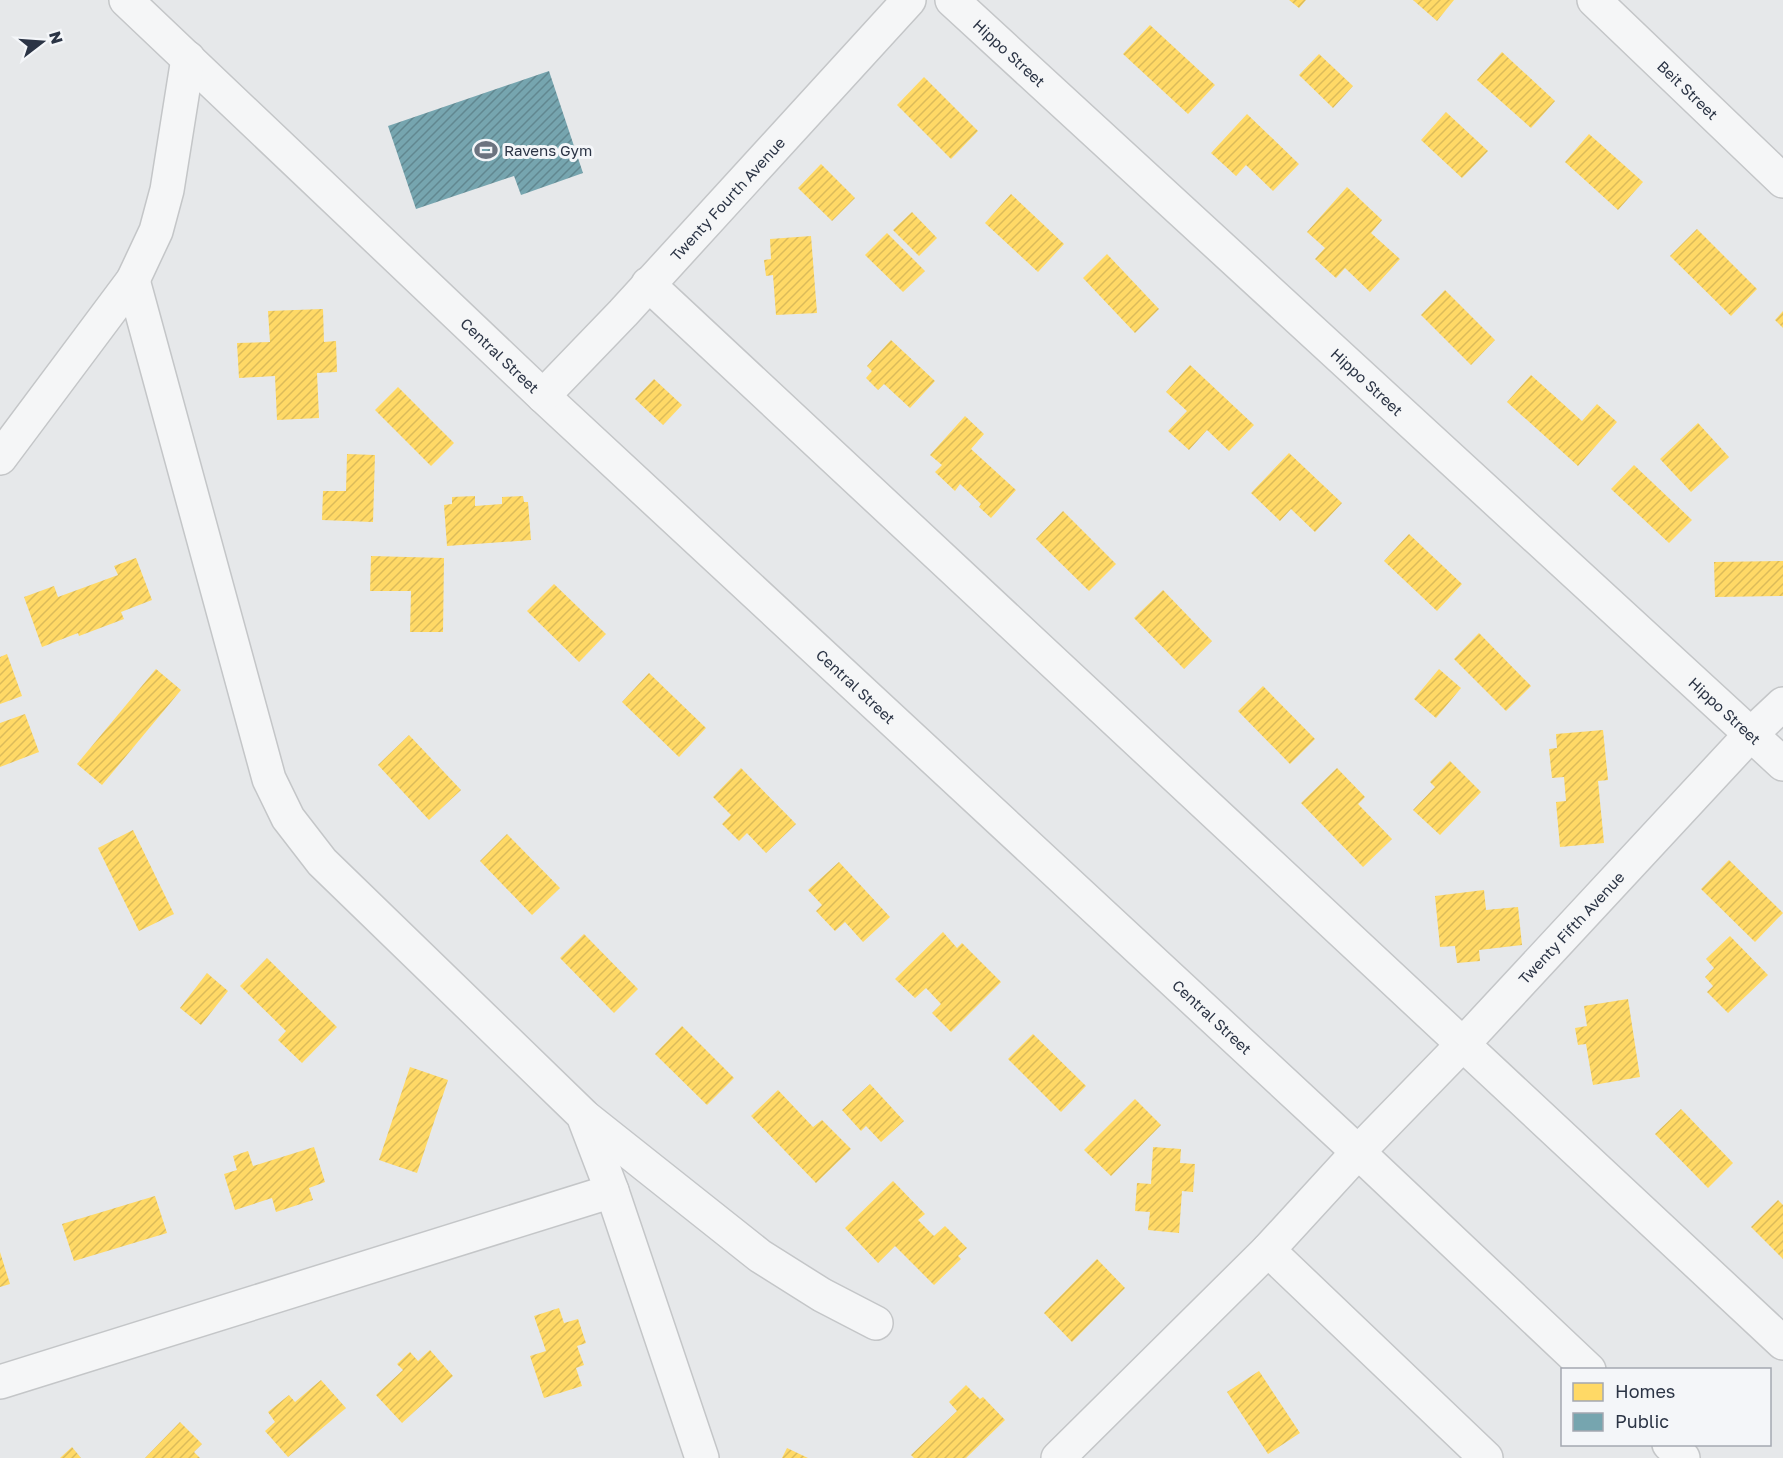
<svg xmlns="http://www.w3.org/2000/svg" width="1783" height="1458" viewBox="0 0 1783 1458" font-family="'Golos Text',sans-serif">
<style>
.homes{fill:url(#homes-hatch)}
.public{fill:url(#public-hatch)}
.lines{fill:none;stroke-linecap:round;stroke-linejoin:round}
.minor-casing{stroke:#c4c6c8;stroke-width:36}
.minor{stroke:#f5f6f7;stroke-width:33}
.labels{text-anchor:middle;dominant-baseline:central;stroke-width:6;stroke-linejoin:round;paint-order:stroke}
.street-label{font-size:15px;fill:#2b3445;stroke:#f4f6f9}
.poi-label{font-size:15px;fill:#2b3445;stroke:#f4f6f9;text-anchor:start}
</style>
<defs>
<pattern id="homes-hatch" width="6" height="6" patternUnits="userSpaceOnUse" patternTransform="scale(1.5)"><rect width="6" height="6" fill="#ffd966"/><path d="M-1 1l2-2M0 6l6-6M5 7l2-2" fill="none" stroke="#dbbb5a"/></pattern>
<pattern id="public-hatch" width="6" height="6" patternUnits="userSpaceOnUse" patternTransform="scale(1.5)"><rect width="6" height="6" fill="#76a5af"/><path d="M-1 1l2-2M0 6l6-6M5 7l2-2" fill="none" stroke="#618790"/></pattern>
</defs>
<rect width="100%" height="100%" fill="#e6e8ea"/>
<g class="homes">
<path d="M1289,0h17l-7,8z"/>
<path d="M1413,0h41l-17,21z"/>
<path d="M1150,25l65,60 -27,29 -65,-60z"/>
<path d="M1502,52l53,49 -24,27 -54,-48z"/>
<path d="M1319,54l34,32 -20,22 -34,-33z"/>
<path d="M924,77l54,54 -27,28 -54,-54z"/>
<path d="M1446,112l42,39 -26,27 -41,-38z"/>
<path d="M1247,114l52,50 -26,27 -27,-26 -10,11 -25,-23z"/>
<path d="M1589,134l54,48 -25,28 -53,-48z"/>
<path d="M821,164l34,34 -23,23 -34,-33z"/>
<path d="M1347,187l35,33 -11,13 29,26 -30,33 -25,-24 -9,10 -21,-19 10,-11 -18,-16z"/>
<path d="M1011,194l53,50 -26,28 -53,-49z"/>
<path d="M912,212l25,26 -18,18 -26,-26z"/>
<path d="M1697,229l60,60 -26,27 -61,-60z"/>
<path d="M887,233l38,38 -22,21 -38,-37z"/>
<path d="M811,236l6,77 -41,2 -3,-40 -7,1 -2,-16 7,-1 -1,-20z"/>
<path d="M1107,254l52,55 -24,24 -52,-55z"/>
<path d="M1445,290l50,50 -24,25 -50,-50z"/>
<path d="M323,309l1,33 12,-1 1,31 -20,1 2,45 -42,2 -2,-44 -36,2 -2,-35 33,-1 -2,-31z"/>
<path d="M1783,311v17l-8,-8z"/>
<path d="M891,340l44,41 -25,27 -26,-24 -6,6 -12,-12 6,-7 -5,-5z"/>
<path d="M1190,365l64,60 -25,26 -22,-21 -18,20 -21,-19 19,-20 -21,-19z"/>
<path d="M1531,375l51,46 15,-17 20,18 -39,44 -71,-64z"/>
<path d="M654,379l28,26 -19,20 -28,-26z"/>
<path d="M398,387l56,56 -23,23 -56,-56z"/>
<path d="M965,416l19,18 -13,15 45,41 -25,28 -12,-11 2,-3 -21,-20 -5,7 -20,-19 7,-7 -12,-10z"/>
<path d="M1698,423l31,34 -38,35 -31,-33z"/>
<path d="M1289,453l53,50 -27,29 -24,-23 -11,12 -29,-28z"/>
<path d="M347,454l28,1 -2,67 -51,-2 1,-29h23z"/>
<path d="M1634,465l58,55 -23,23 -58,-54z"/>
<path d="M475,496v10l27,-2v-7l21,-1 1,6h4l3,38 -84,6 -3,-41 8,-1v-7z"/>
<path d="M1063,511l53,53 -27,27 -53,-52z"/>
<path d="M1409,534l53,50 -25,27 -53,-50z"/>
<path d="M371,556l73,2 -1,74h-33l1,-41h-41z"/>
<path d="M136,558l16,42 -31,12 3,7 -45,17 -1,-3 -36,14 -18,-50 30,-11 4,11 60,-22 -4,-9z"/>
<path d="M1783,561v35l-68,1 -1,-35z"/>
<path d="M554,584l52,50 -27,28 -52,-51z"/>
<path d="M1163,590l49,51 -28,28 -50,-51z"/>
<path d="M1479,633l52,53 -25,25 -52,-52z"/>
<path d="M7,654l15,42 -22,8v-47z"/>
<path d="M156,669l25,21 -79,95 -25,-21z"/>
<path d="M1439,669l22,19 -25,30 -22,-19z"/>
<path d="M649,673l57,55 -27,29 -57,-55z"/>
<path d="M1263,686l52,53 -25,25 -52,-53z"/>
<path d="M25,714l14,38 -39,15v-44z"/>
<path d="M1603,730l5,50 -10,1 6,62 -44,4 -4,-45 10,-1 -2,-24 -12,1 -3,-29 8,-1 -1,-14z"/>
<path d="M409,735l52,55 -32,30 -51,-55z"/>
<path d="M1450,761l31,31 -41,43 -27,-25 22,-23 -5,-5z"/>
<path d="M741,768l55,56 -30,29 -19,-20 -8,8 -17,-17 9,-9 -18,-18z"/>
<path d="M1337,768l28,29 -7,7 34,35 -29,28 -62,-64z"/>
<path d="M133,830l41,84 -35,17 -41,-83z"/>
<path d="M507,834l53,54 -28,27 -52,-54z"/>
<path d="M1729,860l54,53 -28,29 -54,-53z"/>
<path d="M839,862l51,55 -27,25 -18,-20 -10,9 -19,-20 6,-6 -14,-15z"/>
<path d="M1484,890l2,20 32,-3 4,38 -43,5 1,11 -23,2 -2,-17 -15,1 -5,-51z"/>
<path d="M943,932l14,16 5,-5 39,39 -50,50 -19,-19 9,-9 -15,-16 -11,10 -20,-19z"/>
<path d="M584,934l54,55 -24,24 -54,-55z"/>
<path d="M1730,936l38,39 -40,38 -21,-21 6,-6 -8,-9 9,-9 -8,-9z"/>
<path d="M267,958l70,69 -35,36 -24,-23 8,-9 -46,-45z"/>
<path d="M207,973l21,18 -27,34 -21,-17z"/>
<path d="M1628,999l12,78 -47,8 -7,-41 -8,1 -3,-17 12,-2 -3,-20z"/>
<path d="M682,1026l52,52 -27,27 -52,-51z"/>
<path d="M1033,1034l53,52 -25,26 -53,-53z"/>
<path d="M410,1067l38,13 -31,93 -38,-13z"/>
<path d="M870,1084l34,37 -23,21 -15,-16 -5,5 -19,-21z"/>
<path d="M778,1090l35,37 9,-7 29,29 -35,34 -65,-67z"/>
<path d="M1135,1099l26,26 -50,51 -27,-26z"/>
<path d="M1681,1109l52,54 -25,25 -53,-54z"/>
<path d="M314,1147l11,35 -16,6 4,12 -37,12 -4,-14 -37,12 -11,-36 13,-4 -4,-14 15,-5 5,15z"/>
<path d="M1153,1147l28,2 -1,14 15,1 -2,28 -11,-1 -3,42 -31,-3 2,-18 -15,-1 2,-28 14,1z"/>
<path d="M893,1181l32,33 -7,6 16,16 11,-10 22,22 -9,8 3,3 -27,26 -39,-39 -17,17 -33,-35z"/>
<path d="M155,1196l12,37 -93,28 -12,-37z"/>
<path d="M1778,1200l5,5v54l-32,-32z"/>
<path d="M0,1252l10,32 -10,3z"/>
<path d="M1097,1259l28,29 -53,54 -28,-29z"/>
<path d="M559,1308l5,15 14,-4 8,24 -9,3 7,19 -8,3 6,18 -38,12 -14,-42 16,-5 -12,-35z"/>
<path d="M430,1350l23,26 -51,47 -26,-28 27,-25 -6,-6 13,-12 8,9z"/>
<path d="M1259,1371l41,62 -32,21 -41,-62z"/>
<path d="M321,1380l25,28 -58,49 -23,-26 10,-9 -7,-10 21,-17 6,7z"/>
<path d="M966,1385l14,14 3,-2 22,23 -39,38h-52l-3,-3 46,-44 -8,-9z"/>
<path d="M180,1422l22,22 -8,8 6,6h-55z"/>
<path d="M72,1447l9,11h-21z"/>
<path d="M787,1448l21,10h-26z"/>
</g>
<path class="public" d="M549,71l34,102 -62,22 -7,-19 -98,33 -28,-83z"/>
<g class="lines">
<g class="minor-casing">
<g id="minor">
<path id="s1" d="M126,0l417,396 815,756 231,218"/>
<path id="s2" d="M952,0l831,764"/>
<path id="s3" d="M1594,0l189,181"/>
<path d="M133,280l136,499 19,39 34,44 261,253 29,76 90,267"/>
<path d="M648,284l1135,1059"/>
<path id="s4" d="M543,396l80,-83 286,-313"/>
<path d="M0,458l133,-178 23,-49 11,-41 21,-132"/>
<path d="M585,1117l175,139 62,39 54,28"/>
<path d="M1268,1250l218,208"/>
<path d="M0,1382l612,-191"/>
<path d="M1669,1444l14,14"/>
<path id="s5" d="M1058,1458l210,-208 90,-98 105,-108 288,-310 32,-30"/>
</g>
</g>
<use href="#minor" class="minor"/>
</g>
<defs>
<g id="stadium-bare" transform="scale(1.8)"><path d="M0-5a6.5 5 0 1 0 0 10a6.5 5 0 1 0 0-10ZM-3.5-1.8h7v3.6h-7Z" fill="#6c737f" stroke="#f4f6f9" stroke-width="2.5" paint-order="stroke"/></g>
</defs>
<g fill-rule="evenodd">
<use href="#stadium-bare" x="486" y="150"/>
</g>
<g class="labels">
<g class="street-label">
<text stroke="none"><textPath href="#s2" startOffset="78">Hippo Street</textPath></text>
<text stroke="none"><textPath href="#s3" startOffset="130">Beit Street</textPath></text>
<text stroke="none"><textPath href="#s4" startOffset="270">Twenty Fourth Avenue</textPath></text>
<text stroke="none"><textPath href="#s1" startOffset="516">Central Street</textPath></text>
<text stroke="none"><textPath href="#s2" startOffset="564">Hippo Street</textPath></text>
<text stroke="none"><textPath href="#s1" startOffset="1002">Central Street</textPath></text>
<text stroke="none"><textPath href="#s2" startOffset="1050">Hippo Street</textPath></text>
<text stroke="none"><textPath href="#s5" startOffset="738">Twenty Fifth Avenue</textPath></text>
<text stroke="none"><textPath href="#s1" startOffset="1488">Central Street</textPath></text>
</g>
<g class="poi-label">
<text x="504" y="150">Ravens Gym</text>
</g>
</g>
<rect x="1561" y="1368" width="210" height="78" fill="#f4f6f9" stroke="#a4a8b1" stroke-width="1.5"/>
<rect x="1573" y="1383" width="30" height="18" fill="#ffd966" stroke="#a4a8b1" stroke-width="1.5"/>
<text x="1615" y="1398" font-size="18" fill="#2b3445">Homes</text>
<rect x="1573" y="1413" width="30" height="18" fill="#76a5af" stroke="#a4a8b1" stroke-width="1.5"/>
<text x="1615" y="1428" font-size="18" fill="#2b3445">Public</text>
<g transform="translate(42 42) rotate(73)" stroke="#f4f6f9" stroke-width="4.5" paint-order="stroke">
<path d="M0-4.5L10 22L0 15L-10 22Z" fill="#2b3445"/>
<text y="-9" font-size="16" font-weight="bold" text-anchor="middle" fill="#2b3445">N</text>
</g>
</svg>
